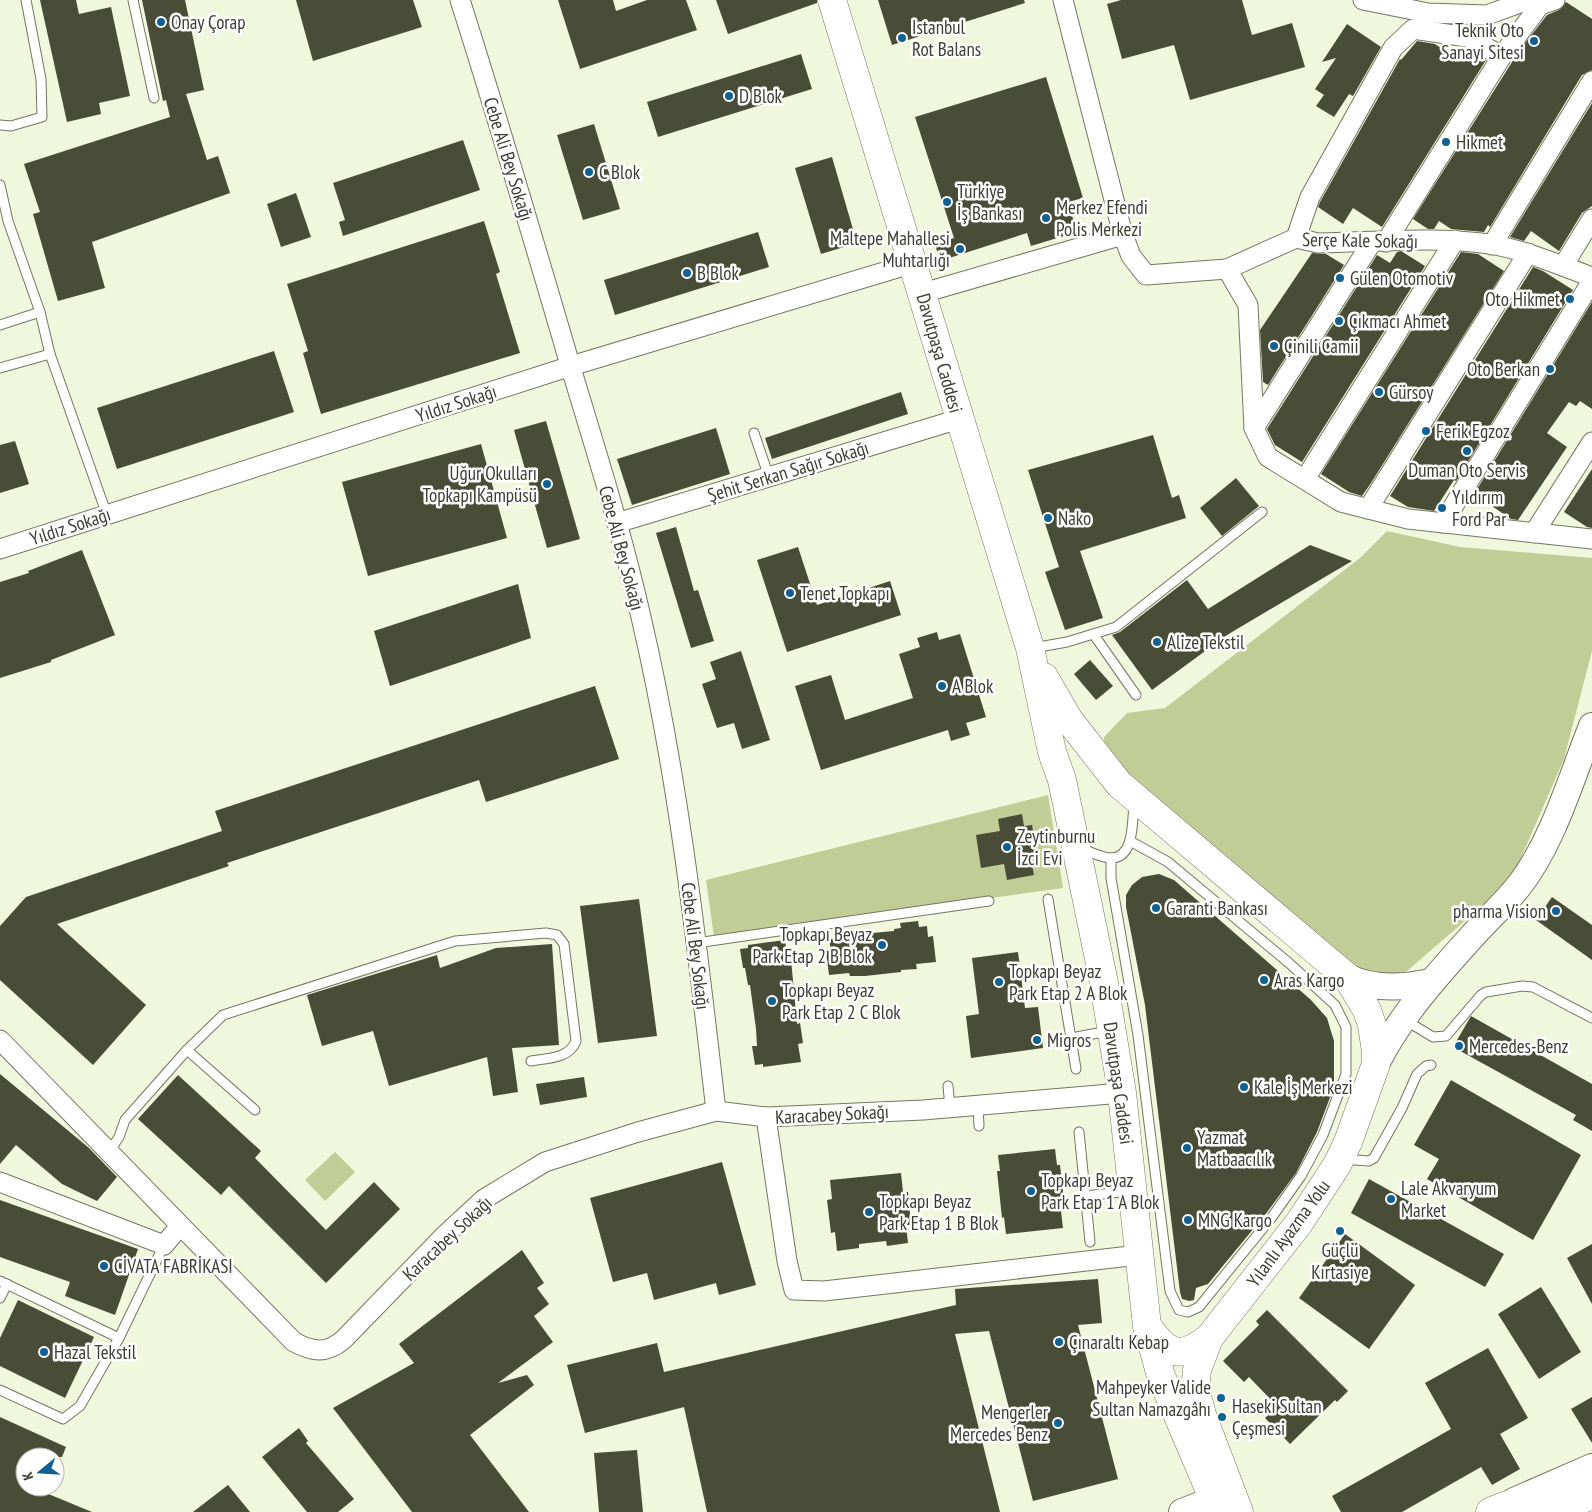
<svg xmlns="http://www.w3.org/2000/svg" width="1592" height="1512" viewBox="0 0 1592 1512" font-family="'PT Sans Narrow',sans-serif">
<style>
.green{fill:#c1cc97}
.building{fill:#494d38}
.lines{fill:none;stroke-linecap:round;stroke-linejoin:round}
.lane-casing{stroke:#727761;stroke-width:11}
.street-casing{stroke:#727761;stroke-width:21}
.secondary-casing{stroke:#727761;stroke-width:28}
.primary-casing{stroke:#727761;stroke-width:29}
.lane{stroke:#fff;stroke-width:9}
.street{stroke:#fff;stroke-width:19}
.secondary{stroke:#fff;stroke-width:26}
.primary{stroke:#fff;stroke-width:28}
.poi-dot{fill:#0f6193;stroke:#fff;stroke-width:2}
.labels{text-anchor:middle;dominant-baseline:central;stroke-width:5;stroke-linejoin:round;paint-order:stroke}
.poi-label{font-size:19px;fill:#3c3e34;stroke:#fff;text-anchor:start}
.street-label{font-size:19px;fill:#3c3e34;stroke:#fff}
</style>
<rect width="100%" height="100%" fill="#f1f7dd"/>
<g class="green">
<path d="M1387,531l73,16 132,11v93l-28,108 -53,122 -104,90 -46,8 -256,-223 -1,-19 23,-24 38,-5 195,-150z"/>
<path d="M1048,795l15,93 -349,49 -8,-57z"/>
<path d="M335,1152l20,20 -30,29 -20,-21z"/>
</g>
<g class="building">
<path d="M40,0h36l3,14 32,-7 19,89 -31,7 2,11 -34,8z"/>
<path d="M142,0h43l19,90 -18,4 21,66 11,-4 12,37 -138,49 13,46 -47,13 -25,-87 7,-2 -16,-48 146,-47 -4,-17 -3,1z"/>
<path d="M296,0h117l9,27 -109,34z"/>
<path d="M558,0h55l3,11 31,-11h39l11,30 -117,39z"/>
<path d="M716,0h101v3l-89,31z"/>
<path d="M878,0h146l1,3 -133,42z"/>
<path d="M1121,0h121l10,35 40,-12 13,44 -115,33 -16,-55 -52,14 -15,-55z"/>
<path d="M1566,2l26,17v51l-10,5 -92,152 -2,-2 -4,7 -33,-3 -12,-8 -5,8h-6l-15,-10 106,-168 28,-36 12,-5z"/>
<path d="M1347,24l34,23 -28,49 -4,-2 -15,23 -18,-11 8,-11 -9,-6 21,-31 -14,4z"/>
<path d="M1417,41l18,3 21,14 7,-10 23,12 -104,167 -29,-19 -10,16 -25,-17 2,-5 80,-143 1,1z"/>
<path d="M801,54l11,35 -154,48 -11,-35z"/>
<path d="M1046,77l37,121 -15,4 9,30 -46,14 -4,-13 -87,28 -5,-17 19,-6 -39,-121z"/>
<path d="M1592,103v103l-10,7 -23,38 -28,-20 -7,10 -14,-4z"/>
<path d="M594,124l26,85 -37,11 -26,-85z"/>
<path d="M463,140l17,50 -137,46 -4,-14 6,-2 -12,-37z"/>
<path d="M832,157l25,86 -36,11 -26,-86z"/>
<path d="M296,193l15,44 -30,10 -14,-43z"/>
<path d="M484,221l16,51 -4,2 24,79 -199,61 -18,-61 5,-2 -21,-67z"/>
<path d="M758,232l11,35 -154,48 -11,-35z"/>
<path d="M1401,251l24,15 -123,196 -27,-17 -8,-16 110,-174 13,8 7,-11z"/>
<path d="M1461,252l17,2 26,17 -133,212 -9,13 -13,-4 -28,-18z"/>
<path d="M1312,253l14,1 18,11 -76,120 -5,-3 -3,-52z"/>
<path d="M1533,267l10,4 30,19 -117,191 -2,-1 -20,31 -26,-4 -18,-11z"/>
<path d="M1592,302v107l-12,-8 -4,5 -7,-4 -22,31 20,14 -49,73 -7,-1 -37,-25z"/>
<path d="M274,351l20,61 -177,57 -20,-61z"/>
<path d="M901,392l7,22 -136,45 -7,-21z"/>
<path d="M546,421l34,118 -33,9 -33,-118z"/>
<path d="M716,428l14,46 -98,31 -15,-46z"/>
<path d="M1153,435l19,63 7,-3 7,23 -106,33 23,67 -38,12 -20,-58 14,-5 -31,-97z"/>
<path d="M15,441l14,43 -29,9v-48z"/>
<path d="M481,444l26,94 -139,38 -26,-94z"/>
<path d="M1592,469v59l-5,-1 -23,-15z"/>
<path d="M1236,478l23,28 -37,30 -22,-28z"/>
<path d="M676,527l18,64 4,-1 16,51 -23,7 -35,-115z"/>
<path d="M1310,545l42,16 -125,74 -75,55 -40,-55 8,-3 67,-52 21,29z"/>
<path d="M798,547l19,58 73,-24 11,34 -114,37 -30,-92z"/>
<path d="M82,550l33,85 -64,25v2l-51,16v-96l29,-9 -1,-2z"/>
<path d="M518,584l13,54 -141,48 -16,-55z"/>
<path d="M937,632l2,8 21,-6 26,83 -20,6 4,12 -19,6 -3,-11 -127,40 -26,-84 36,-11 14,45 68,-22 -14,-44 21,-7 -3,-9z"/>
<path d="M741,651l29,89 -28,9 -8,-26 -17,5 -15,-44 14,-5 -6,-17z"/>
<path d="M1090,660l23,26 -17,14 -22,-26z"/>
<path d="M595,686l24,73 -133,43 -7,-22 -252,83 2,3 -172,58 89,81 -53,60 -93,-85v-54l26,-29 196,-66 -7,-20z"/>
<path d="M1022,814l2,12 8,-1 6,34 -7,1 3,15 -27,5 -3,-16 -23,4 -5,-33 24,-4 -2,-12z"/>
<path d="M1159,874l15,6 137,120 16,18 7,23v46l-17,45 -21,41 -28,38 -60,73 -12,4 -2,12 -5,1 -7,-2 -2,-7 -35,-287 -19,-98v-12l6,-10 10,-8z"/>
<path d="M1552,897l40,28v35l-56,-40z"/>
<path d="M639,899l18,137 -59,7 -18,-137z"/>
<path d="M918,921l1,6 8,-1 1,11 5,-1 3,26 -20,2 1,5 -16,1v2l-36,4h-15l-1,-3 -20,2 -3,-24h5l-2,-12h8l-1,-7 16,-1 1,3h8l33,-3v-2l7,-1 -1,-5z"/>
<path d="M785,940l3,20 3,-1 6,65 3,-1 3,20 -5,1 3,18 -38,5v-3l-8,1 -3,-19h5l-1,-17 -6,-44h-2l-3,-17h-2l-3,-19 8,-1v-3z"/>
<path d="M552,944l7,101 -47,3 6,44 -25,4 -6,-39 -98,29 -16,-55 -51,15 -15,-51 130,-40 3,13 56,-20z"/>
<path d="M1018,952l7,56 13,-1 5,41 -72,10 -5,-42 13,-2 -7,-56z"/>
<path d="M1471,1016l121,68v47l-19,-11 3,-5 -123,-68z"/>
<path d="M0,1074l89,74 28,29 -20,24 -35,-17 -46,-39 -16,19z"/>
<path d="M178,1075l83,76 -6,7 71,72 48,-48 26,27 -74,74 -97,-97 -8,9 -83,-76z"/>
<path d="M584,1077l3,20 -47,8 -4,-21z"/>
<path d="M1451,1080l130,75 -48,85 -106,-61 12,-20 -25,-14z"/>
<path d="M1055,1149l2,16h3l5,46h-4l2,17 -57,6 -2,-17 -2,1 -5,-47h3l-2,-16z"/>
<path d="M722,1162l34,123 -37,10 -3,-12 -62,17 -7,-27 -34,9 -23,-84z"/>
<path d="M901,1173l2,19h5l3,33h-5l2,18 -21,3 -1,-5 -27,3v4l-22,3 -2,-19 -4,1 -4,-33 5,-1 -2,-19z"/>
<path d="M1369,1179l135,75 -19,33 -134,-74z"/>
<path d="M0,1200l138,49 -23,66 -50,-19 5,-14 -70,-25z"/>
<path d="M1345,1234l70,51 -46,64 -70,-51z"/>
<path d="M1592,1244v60l-25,-46z"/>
<path d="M522,1250l22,33 -7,5 12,16 -15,12 19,26 -55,41 29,-8 7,10 -64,50 59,77h-117l-79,-104 81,-45 -15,-19z"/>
<path d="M1098,1279l4,44 -24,2 40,154 -85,22 -44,-170 -34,3 45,178h-293l-23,-105 -99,26 -18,-68 90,-22 7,29 292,-67 -1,-16z"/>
<path d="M1541,1287l40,65 -42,27 -41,-65z"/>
<path d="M18,1300l76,37 -29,61 -65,-32v-28z"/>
<path d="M1267,1310l81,81 -11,11 -2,-2 -45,44 -25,-26 12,-12 -28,-29 -5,5 -21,-21 36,-36 -3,-4z"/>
<path d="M1488,1348l40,70 -28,16 20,35 -28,16 -11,-18 -79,45h-61l-9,-16 119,-67 -26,-46z"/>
<path d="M1592,1397v46l-21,-34z"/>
<path d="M0,1417l66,30 -4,10h-37v30h23l-2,6 46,19h-92z"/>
<path d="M299,1428l9,13 -2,2 48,56 -16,13h-31l-45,-55z"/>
<path d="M637,1450l6,62h-44l-5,-59z"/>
<path d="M228,1485l22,27h-57z"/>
</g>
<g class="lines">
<g class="lane-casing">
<g id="lane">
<path d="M133,0l21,98"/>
<path d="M0,125l11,1 31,-9 -1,-38 -15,-79"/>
<path d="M0,185l8,36 32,91 10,42 57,161"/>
<path d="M0,325l40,-13"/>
<path d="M0,368l50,-14"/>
<path d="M754,433l15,44"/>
<path d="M1094,635l42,60"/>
<path d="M1033,648l34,-6 49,-15 146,-115"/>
<path d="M1080,848c9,3 22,10 31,10 24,0 21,-38 23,-54"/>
<path d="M1111,858v20l27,157 32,256 9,19 9,2 11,-5 73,-90 29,-41 22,-41 23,-61v-47l-11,-22 -46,-42 -121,-101 -38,-21"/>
<path d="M1048,899l28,170"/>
<path d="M696,943l293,-42"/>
<path d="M1405,1020l28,17 13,-1 35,-41 5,-3 36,-6 11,1 59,31"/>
<path d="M1071,1038l38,-7"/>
<path d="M187,1050l68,60"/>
<path d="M948,1086l2,21"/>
<path d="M978,1105l1,21"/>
<path d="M1079,1132l11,110"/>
<path d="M109,1152l10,-15 6,-17 62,-70 36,-35 232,-74 91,-8 11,2 7,9 12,97c-7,18 -28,17 -45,20"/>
<path d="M1342,1159l27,2 5,-3 28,-50 15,-34 9,-8 5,-1"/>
<path d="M1085,1196l45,-5"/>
<path d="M0,1281l119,57"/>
<path d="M0,1298l7,-14"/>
<path d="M0,1390l63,29 17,-13 39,-68 45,-93"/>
</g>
</g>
<g class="street-casing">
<g id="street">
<path d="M460,0c39,122 75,245 111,368 25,83 51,165 70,249 38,162 56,329 75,494"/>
<path d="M1063,0l60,235 8,21 15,19 81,-6 69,-31 22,5c57,-1 116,-7 172,1 35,6 69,21 102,33"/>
<path d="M1363,0l65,13 59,2 41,-15"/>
<path d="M1296,238l14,-41 83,-149 20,-19 54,8 35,19"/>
<path d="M1386,242l116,-186 38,-51 15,-5"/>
<path d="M1492,245l100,-164"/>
<path d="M1563,266l29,-47"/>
<path d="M1227,269l21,36 6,123 14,29 73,45 67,17 184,20"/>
<path d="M923,293l200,-58"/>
<path d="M1254,428l118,-186"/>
<path d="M1305,479l150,-239"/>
<path d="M1368,509l160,-256"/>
<path d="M617,523l342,-104"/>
<path d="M1443,523l149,-242"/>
<path d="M1534,533l58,-91"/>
<path d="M0,549l571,-183 343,-103"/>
<path d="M0,1040l294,302c19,10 32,12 49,-2l100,-103 41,-38 61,-37 93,-30 78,-21 50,6 157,-7 199,-17"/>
<path d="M766,1117l21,144 7,29 30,1 315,-36"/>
<path d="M0,1182l164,63 16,-19"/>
</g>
</g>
<g class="secondary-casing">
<g id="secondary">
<path d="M1347,977c26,13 56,11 84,5"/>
<path d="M1376,1064c25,-50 63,-91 100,-132 14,-15 29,-29 42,-45 35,-44 53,-109 74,-161"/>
<path d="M1514,1501l78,-34"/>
<path d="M1182,1512l21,-8 10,-8"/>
</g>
</g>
<g class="primary-casing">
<g id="primary">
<path d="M832,0l198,648 22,104 10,28 41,198 19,115 25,233 14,50 58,136"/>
<path d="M1044,677l25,43 50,64 228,193 20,33 5,15 4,27v12l-28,78 -11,23 -38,58 -90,115 -12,32 -2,19 7,26 37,97"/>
<path d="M1148,1327c20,28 32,33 61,11"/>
<path d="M1490,1512c18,-8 33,-16 50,0"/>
<path d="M1551,1512l41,-17"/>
</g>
</g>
<use href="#lane" class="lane"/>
<use href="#street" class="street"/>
<use href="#secondary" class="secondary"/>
<use href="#primary" class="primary"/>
</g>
<g class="poi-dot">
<circle cx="161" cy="22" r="5"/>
<circle cx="902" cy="38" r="5"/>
<circle cx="1534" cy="41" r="5"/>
<circle cx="729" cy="96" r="5"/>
<circle cx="1446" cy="142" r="5"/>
<circle cx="589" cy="172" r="5"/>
<circle cx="947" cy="202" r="5"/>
<circle cx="1046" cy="218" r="5"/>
<circle cx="960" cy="249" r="5"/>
<circle cx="687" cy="273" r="5"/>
<circle cx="1340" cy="278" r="5"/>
<circle cx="1570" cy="299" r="5"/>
<circle cx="1339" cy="321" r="5"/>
<circle cx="1274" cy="346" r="5"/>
<circle cx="1550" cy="369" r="5"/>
<circle cx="1379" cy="392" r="5"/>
<circle cx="1426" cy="431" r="5"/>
<circle cx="1467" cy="451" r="5"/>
<circle cx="547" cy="484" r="5"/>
<circle cx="1442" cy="508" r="5"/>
<circle cx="1048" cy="518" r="5"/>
<circle cx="790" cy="593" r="5"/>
<circle cx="1157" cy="642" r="5"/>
<circle cx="942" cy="686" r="5"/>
<circle cx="1007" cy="847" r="5"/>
<circle cx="1156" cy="908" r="5"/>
<circle cx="1556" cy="911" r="5"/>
<circle cx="882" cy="945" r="5"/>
<circle cx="1264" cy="980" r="5"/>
<circle cx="999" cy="982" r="5"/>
<circle cx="772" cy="1001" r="5"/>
<circle cx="1037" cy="1040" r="5"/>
<circle cx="1459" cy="1046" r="5"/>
<circle cx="1244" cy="1087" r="5"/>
<circle cx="1187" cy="1148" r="5"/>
<circle cx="1031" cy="1191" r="5"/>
<circle cx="1391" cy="1199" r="5"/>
<circle cx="869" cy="1212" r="5"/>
<circle cx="1188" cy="1220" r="5"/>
<circle cx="1340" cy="1231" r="5"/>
<circle cx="104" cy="1266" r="5"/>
<circle cx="1059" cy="1342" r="5"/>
<circle cx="44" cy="1352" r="5"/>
<circle cx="1221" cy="1398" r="5"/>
<circle cx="1222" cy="1417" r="5"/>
<circle cx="1058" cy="1423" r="5"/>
</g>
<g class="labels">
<g class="poi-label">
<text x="171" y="22">Onay Çorap</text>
<text x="912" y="27">Istanbul<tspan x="912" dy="22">Rot Balans</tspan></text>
<text x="1524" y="30" text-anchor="end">Teknik Oto<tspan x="1524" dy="22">Sanayi Sitesi</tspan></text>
<text x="739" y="96">D Blok</text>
<text x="1456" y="142">Hikmet</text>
<text x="599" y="172">C Blok</text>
<text x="957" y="191">Türkiye<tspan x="957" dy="22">İş Bankası</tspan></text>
<text x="1056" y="207">Merkez Efendi<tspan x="1056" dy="22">Polis Merkezi</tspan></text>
<text x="950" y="238" text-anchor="end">Maltepe Mahallesi<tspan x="950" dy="22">Muhtarlığı</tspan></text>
<text x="697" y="273">B Blok</text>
<text x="1350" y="278">Gülen Otomotiv</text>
<text x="1560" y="299" text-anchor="end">Oto Hikmet</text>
<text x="1349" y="321">Çıkmacı Ahmet</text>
<text x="1284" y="346">Çinili Camii</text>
<text x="1540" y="369" text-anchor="end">Oto Berkan</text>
<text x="1389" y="392">Gürsoy</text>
<text x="1436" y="431">Ferik Egzoz</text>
<text x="1467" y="470" text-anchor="middle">Duman Oto Servis</text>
<text x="537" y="473" text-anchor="end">Uğur Okulları<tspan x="537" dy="22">Topkapı Kampüsü</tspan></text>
<text x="1452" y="497">Yıldırım<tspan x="1452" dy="22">Ford Par</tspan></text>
<text x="1058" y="518">Nako</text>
<text x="800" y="593">Tenet Topkapı</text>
<text x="1167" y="642">Alize Tekstil</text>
<text x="952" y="686">A Blok</text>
<text x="1017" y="836">Zeytinburnu<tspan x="1017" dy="22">İzci Evi</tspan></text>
<text x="1166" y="908">Garanti Bankası</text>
<text x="1546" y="911" text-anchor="end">pharma Vision</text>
<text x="872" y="934" text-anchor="end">Topkapı Beyaz<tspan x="872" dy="22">Park Etap 2 B Blok</tspan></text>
<text x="1009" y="971">Topkapı Beyaz<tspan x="1009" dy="22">Park Etap 2 A Blok</tspan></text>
<text x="1274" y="980">Aras Kargo</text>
<text x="782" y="990">Topkapı Beyaz<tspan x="782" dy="22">Park Etap 2 C Blok</tspan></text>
<text x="1047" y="1040">Migros</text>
<text x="1469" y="1046">Mercedes-Benz</text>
<text x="1254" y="1087">Kale İş Merkezi</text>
<text x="1197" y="1137">Yazmat<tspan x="1197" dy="22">Matbaacılık</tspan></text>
<text x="1041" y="1180">Topkapı Beyaz<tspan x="1041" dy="22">Park Etap 1 A Blok</tspan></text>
<text x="1401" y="1188">Lale Akvaryum<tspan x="1401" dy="22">Market</tspan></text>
<text x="879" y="1201">Topkapı Beyaz<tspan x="879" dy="22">Park Etap 1 B Blok</tspan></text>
<text x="1198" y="1220">MNG Kargo</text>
<text x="1340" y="1250" text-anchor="middle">Güçlü<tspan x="1340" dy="22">Kırtasiye</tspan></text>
<text x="114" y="1266">CİVATA FABRİKASI</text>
<text x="1069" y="1342">Çınaraltı Kebap</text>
<text x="54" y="1352">Hazal Tekstil</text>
<text x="1211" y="1387" text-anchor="end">Mahpeyker Valide<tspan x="1211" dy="22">Sultan Namazgâhı</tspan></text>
<text x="1232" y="1406">Haseki Sultan<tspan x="1232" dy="22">Çeşmesi</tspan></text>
<text x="1048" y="1412" text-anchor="end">Mengerler<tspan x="1048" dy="22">Mercedes Benz</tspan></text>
</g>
<g class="street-label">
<text transform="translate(509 159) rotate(73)">Cebe Ali Bey Sokağı</text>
<text transform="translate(1360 240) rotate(1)">Serçe Kale Sokağı</text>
<text transform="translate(940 353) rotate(74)">Davutpaşa Caddesi</text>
<text transform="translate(456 403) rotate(-18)">Yıldız Sokağı</text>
<text transform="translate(788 471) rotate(-17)">Şehit Serkan Sağır Sokağı</text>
<text transform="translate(70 526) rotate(-18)">Yıldız Sokağı</text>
<text transform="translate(622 548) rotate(75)">Cebe Ali Bey Sokağı</text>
<text transform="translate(696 946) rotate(83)">Cebe Ali Bey Sokağı</text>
<text transform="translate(1119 1083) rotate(82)">Davutpaşa Caddesi</text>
<text transform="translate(832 1114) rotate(-3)">Karacabey Sokağı</text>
<text transform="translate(1288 1233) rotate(-54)">Yılanlı Ayazma Yolu</text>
<text transform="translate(447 1238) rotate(-43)">Karacabey Sokağı</text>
</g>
</g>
<g transform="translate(40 1472) rotate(252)"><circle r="24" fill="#ffffff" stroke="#b1b2ae"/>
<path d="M0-4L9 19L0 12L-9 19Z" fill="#0f6193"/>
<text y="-8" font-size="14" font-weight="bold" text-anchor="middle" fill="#3c3e34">K</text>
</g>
</svg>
